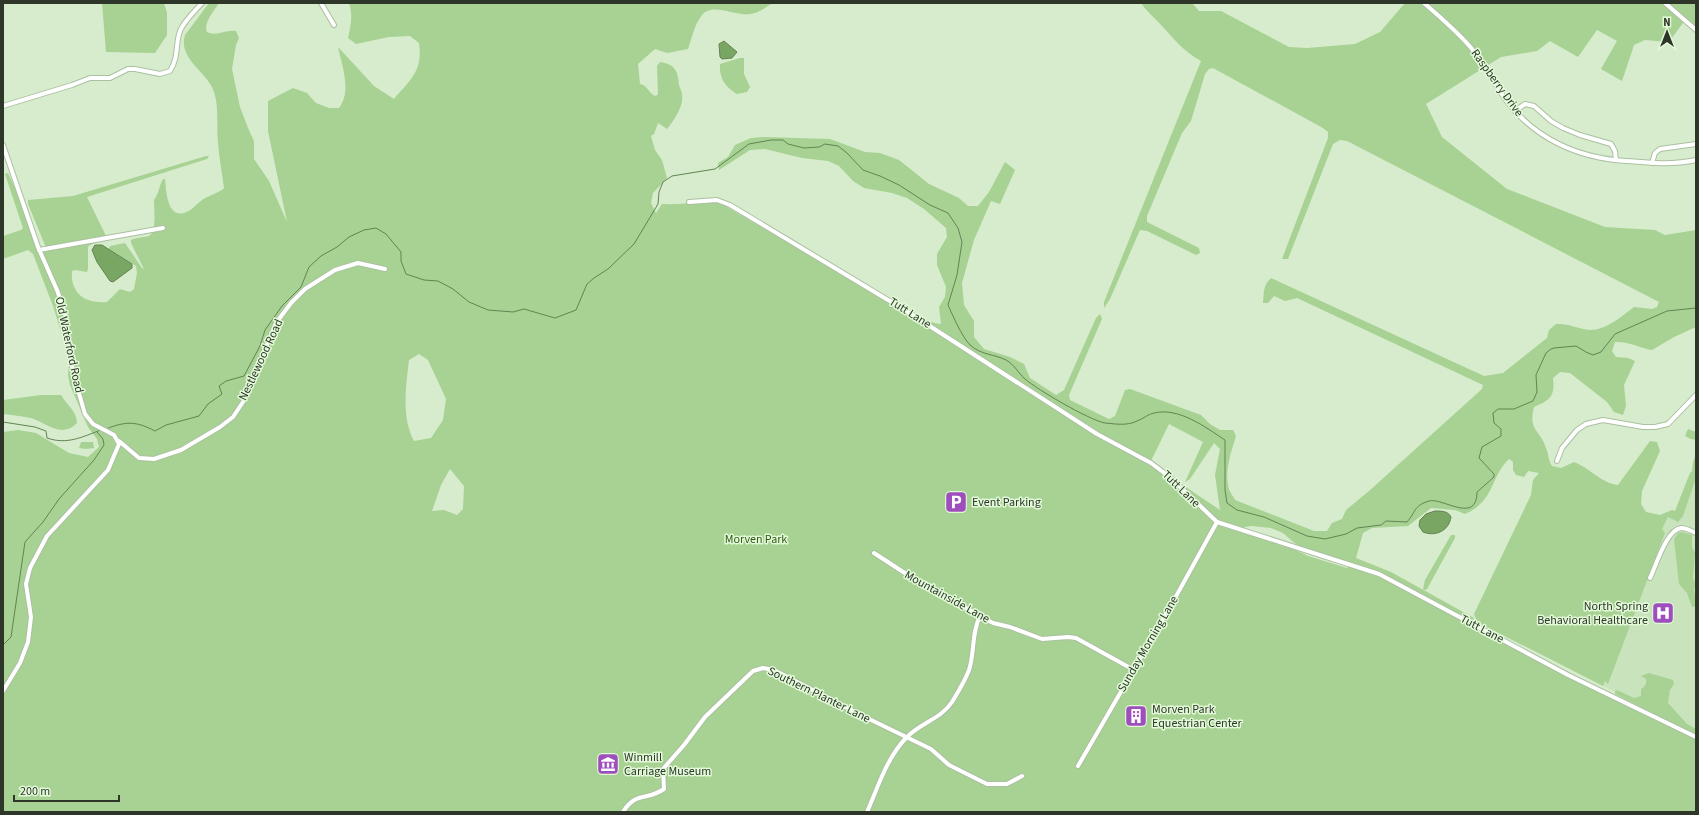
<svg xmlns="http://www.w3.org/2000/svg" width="1699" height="815" viewBox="0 0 1699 815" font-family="'Source Sans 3',sans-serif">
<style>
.built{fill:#c9e3bd}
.green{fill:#a7d293;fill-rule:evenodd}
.water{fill:#79a663;stroke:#628452}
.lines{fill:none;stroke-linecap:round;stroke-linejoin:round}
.stream{stroke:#628452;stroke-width:1}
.minor-casing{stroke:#abc0a1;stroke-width:6}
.minor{stroke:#fff;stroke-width:4}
.labels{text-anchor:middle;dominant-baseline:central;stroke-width:3;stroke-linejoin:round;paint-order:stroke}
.street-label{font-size:12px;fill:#2d3629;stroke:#e3fad9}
.poi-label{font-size:12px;fill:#2d3629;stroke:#e3fad9;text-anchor:start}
.park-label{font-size:12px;fill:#305a15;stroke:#e3fad9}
</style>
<rect width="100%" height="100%" fill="#d6eccc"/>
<path class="built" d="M1696,476v255l-93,-45 53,-141 -1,-14 17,-21 11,4z"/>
<g class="green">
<path d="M102,3h62l3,10v22l-12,18 -49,-1z"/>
<path d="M209,3h10c-5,8 -16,20 -12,29 10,5 18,-3 29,-1l3,7 -3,7 -4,24 8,38 8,21 6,13v18l15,22 18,41 -19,-91v-30l25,-13 14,5 9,10 13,5h10c13,-17 3,-42 -1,-61l36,39 20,13c17,-20 29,-28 25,-56l-9,-7 -21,1 -33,7 -8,-6c3,-12 5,-23 1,-35h423c-6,5 -14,10 -22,11 -14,3 -37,-12 -48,1 -8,10 -10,23 -14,34l-21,4 -12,-4 -17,15 2,20c8,1 9,11 16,12l2,-2 -1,-28 3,-4c15,2 18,9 19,23 1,4 3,6 3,10 2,11 -8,25 -15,34l-9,-6 -4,11 -3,2 4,14 7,10 5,18 -14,15 -2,10 5,10 6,-9c20,1 38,-3 58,-1l188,109 26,11 7,1 -2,-17 6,-10 1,-10 -9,-22v-11l10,-17 -1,-9 -22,-19 -17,-11 -15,-5 -28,-5 -11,-7 -14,-15 -11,-5 -26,-3 -37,-9 -15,1 -31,20 -1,-7 10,-6 7,-12 16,-7 13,-1 66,2 35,13 15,1 19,7 30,24 30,14 9,8h10l11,-14 16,-30 10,8 -15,34 -9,-3 -17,39 -12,43 2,22 10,16v16l10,12 26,8 14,7 6,14 26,17 8,-5 32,-72 4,-4 2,5 -33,76 1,5 39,19 6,-3 10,-26 5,-1 71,26 9,9 10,6h13l3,6c-5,16 -12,36 -7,53 1,4 5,8 6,11l79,31h13l5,-8 10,-4 4,-9 23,-19 113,-102 1,-4 -186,-87 -12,3 -11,-5 -6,7h-5c1,-10 0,-18 8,-25l213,98 19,-3 44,-35 2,-8 7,-6c13,-1 22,5 34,6 16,0 31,-13 44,-23l18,2 5,-2 2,-5 -312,-161 -7,-1 -7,4 -45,115h-6l46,-121v-6l-5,-4 -110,-60 -4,1 -4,5 -14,47 -9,12 -35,83v6l52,26 1,5 -4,2 -49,-24 -7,-1 -30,69 -6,9v-6l97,-241c-18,-10 -26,-21 -39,-35 -7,-8 -15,-14 -21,-23h51l7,8h22l68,36 18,1 48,-4 25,-12 25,-29h291v27l-11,-10 -16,22 -24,-2 -11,5 -12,36 -21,-12 16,-28 -20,-11 -19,27 -28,-16 -13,10 -36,6 -75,47 16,33 65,52 98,38 50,3 10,5 31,-5v97l-22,10 -22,13c-12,-2 -24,-9 -37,-8l-3,9 4,6 12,1 7,3 -11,24 2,21 -3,9 -9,-3 -7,-10 -37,-29 -10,-1 -7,6c2,18 -2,22 -19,29 -6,24 6,22 12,41 3,7 2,12 6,18l9,2 13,-6c16,6 27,21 44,23l32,-44 7,1 3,9 -18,40 -1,13 5,8 14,3 12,-5 3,1 15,-38 2,-2 1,-9 3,-8v24l-13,38 -5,6 -10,-5 -6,12 3,4 -57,151 -3,-3 -2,5 -126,-64 -3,-8 57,-119 2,-15 6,-7 -11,-2 -4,6 -8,-2 -3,-5v-8l-4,-3c-19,18 -14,42 -44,55l-10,-4 -24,-2 -23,18 -36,2 -9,5 -7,25 35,14 83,46 -3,8 24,10 201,101v75h-1693v-380l15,-2 18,3 33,20 19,4 11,-10 -2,-8 -9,-12 -18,-42 -2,-10 1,-10 -7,-30 -9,-29 -20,-52 -5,-4 -25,9v-23l18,-6 2,-2 -18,-54 3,-1 10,21 17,47 9,9h3l-19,-46v-4l45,-4 133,-40h3l-2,3 -120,38 19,39v3l-16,6 -2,2v22l-1,3 -12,-2 -3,1c-2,23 14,33 35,31l13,-13 10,3 4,-3 3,-16 -1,-7 -27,-17 1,-3 15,-3 17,25 2,1 -13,-26v-3c5,-3 12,-2 18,-4 8,-4 5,-28 5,-36 5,-7 5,-14 9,-21h2c1,10 2,39 19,34 8,-2 14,-11 21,-15 6,-3 12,-5 17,-8l2,-2c-2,-15 -5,-31 -6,-46 -2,-18 2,-38 -6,-55 -9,-17 -34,-30 -27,-52zM419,354l9,6 18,39 -3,21 -12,18 -17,3c-13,-24 -8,-55 -5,-81zM1169,424l34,18 -18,40 5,-3 24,-36 6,6 -5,26 5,35 -70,-47zM450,469l14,17 -1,23 -6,6 -13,-5 -12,1 9,-26zM1251,526l20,2 12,5 9,8 11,8 47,15 -3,4 -39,-12 -15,-7 -15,-4 -23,-10 -11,-8z"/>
<path d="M740,58h4v16l6,13 -3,5 -10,2c-12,-7 -18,-16 -17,-30z"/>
<path d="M41,395h20c5,9 16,16 16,28 -16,16 -30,0 -46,-5 -9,-2 -19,-3 -28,-4v-14z"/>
<path d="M1688,429l8,3v8l-5,-1 -6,-3z"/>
<path d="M81,442h12l1,6 -8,1 -7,-1z"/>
<path d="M1682,532l10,3v12l3,6 -2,25 3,7 -2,4 2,17 -4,1 -5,-14 -8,-9 -5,-45 4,-6z"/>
<path d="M1451,535h4v3l-28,51 -2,1 -2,-1 2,-9z"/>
<path d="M1649,673l24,7 1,4 -4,6 -2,13 19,21 9,5v6l-81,-41v-3l2,-1 17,8 7,-2v-7c4,-2 6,-6 5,-10l-5,-3z"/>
</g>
<g class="water">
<path d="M724,41l13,11 -5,6 -10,1 -2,-2 -1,-13z"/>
<path d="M95,245h7l30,19v4l-19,14 -3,-1 -13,-19 -5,-12z"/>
<path d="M1435,511c7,0 13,0 16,6 -2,14 -16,20 -28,15l-4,-6 1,-6 6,-6z"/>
</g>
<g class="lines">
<g class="stream">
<path d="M3,422l32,5 11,4 1,7c20,7 35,-1 54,-8"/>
<path d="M106,429c20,-8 30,-8 49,2l11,-6 33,-9 9,-12 14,-10 -3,-8 7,-5 18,-5 16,-30 5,-16 17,-24 19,-19 8,-20 12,-11 16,-9 12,-10 15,-7 12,-2 10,6 15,18v9l5,13 18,6 14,1 15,8 16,13 19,8 25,2 11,-3 31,9 21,-8 11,-26 7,-6 14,-9 26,-25 24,-40 1,-12 4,-10 9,-6 43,-7 34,-25 22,-4h12l5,4 16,4 15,-1 6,-3 13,2 9,7 16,17 17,6 19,9 31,20 18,8 10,15 4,14 -5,33 -9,30c6,13 13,30 22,40 11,10 24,9 36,15 9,5 12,13 19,19 13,11 64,41 80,44 11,1 22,3 32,-2 6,-2 11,-7 17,-8 25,-6 51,14 71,27v50l2,13 10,7 27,7 43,19 18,3 21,-5 11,-6 24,-3 5,-4 21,1c9,-10 6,-16 22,-21 13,-4 48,24 48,-9l17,-15v-3l-15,-16 3,-11 19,-11v-7l-7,-6 -1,-10 5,-4h16l19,-8 4,-9 -1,-17 10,-22 5,-4 3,-1 22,-2 10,6 7,3 8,-3 14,-18 52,-23 29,-3"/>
<path d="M3,645l8,-8 14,-95 18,-20 16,-23 35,-39 10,-15 -1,-6 -6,-7"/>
</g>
<g class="minor-casing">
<g id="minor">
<path d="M321,3l13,22"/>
<path d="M1424,3c17,15 34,29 48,46 13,16 22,35 34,51 29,39 72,58 120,61 24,2 47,4 70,-1"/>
<path d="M1665,3l31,27"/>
<path d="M3,106l69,-21 18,-7h20l18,-9h7l25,5 10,-3c9,-14 5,-26 10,-40 4,-10 15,-20 22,-28"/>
<path d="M1515,111l10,-7 9,2 17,15 12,7 17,7 31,9 4,7 1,9"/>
<path d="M3,145l35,102 19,43 8,23 8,60 12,41 8,10 21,11 5,9 -11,26 -61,66 -17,32 -4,16 5,33 -3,25 -8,21 -17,28"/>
<path d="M1652,163l3,-10 5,-4 36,-5"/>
<path d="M689,202l28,-2 13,5 178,107 189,122 54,29 20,15 46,44 162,52 189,101 128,62"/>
<path d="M39,250l124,-22"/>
<path d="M119,441l20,17 15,1 27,-9 39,-23 13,-10 10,-15 33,-79 15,-20 14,-14 30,-19 23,-7 27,6"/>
<path d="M1557,461l5,-13 15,-18 9,-6 17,-4 40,7h12l13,-3 28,-29"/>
<path d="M874,553l40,26 79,44 17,4 32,12 26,-2 8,1 58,32"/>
<path d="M1650,578c6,-12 16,-48 31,-50 6,0 10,3 15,5"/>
<path d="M1078,766l96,-166 43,-78"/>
<path d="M623,812c13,-21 24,-11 41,-23l-1,-20 21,-24 21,-28 48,-46 10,-3 11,2 91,47 66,32 18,16 38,19h20l15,-8"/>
<path d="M867,812c11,-25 20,-55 40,-75 13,-14 34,-18 45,-35 6,-10 13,-21 17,-32 6,-18 2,-36 11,-54"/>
</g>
</g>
<use href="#minor" class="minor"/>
</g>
<defs>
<g id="parking-square" transform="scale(1.15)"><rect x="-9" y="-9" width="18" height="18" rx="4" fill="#9f4ebe" stroke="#e3fad9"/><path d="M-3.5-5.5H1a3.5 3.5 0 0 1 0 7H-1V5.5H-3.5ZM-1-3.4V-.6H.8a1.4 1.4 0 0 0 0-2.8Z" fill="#fff"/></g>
<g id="hospital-square" transform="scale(1.15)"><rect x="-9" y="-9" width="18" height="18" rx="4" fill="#9f4ebe" stroke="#e3fad9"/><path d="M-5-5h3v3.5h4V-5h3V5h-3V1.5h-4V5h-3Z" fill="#fff"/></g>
<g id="building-square" transform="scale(1.15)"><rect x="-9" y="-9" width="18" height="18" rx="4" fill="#9f4ebe" stroke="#e3fad9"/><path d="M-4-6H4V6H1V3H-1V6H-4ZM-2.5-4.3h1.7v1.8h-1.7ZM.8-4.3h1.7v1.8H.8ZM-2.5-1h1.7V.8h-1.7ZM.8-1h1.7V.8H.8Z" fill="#fff"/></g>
<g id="museum-square" transform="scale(1.15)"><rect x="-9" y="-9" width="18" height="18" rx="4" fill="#9f4ebe" stroke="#e3fad9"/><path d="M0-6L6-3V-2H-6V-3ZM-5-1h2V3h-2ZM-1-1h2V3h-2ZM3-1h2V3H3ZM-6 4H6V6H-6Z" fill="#fff"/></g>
</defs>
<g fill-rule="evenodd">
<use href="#parking-square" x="956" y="502"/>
<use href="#hospital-square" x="1663" y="613"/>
<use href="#building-square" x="1136" y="716"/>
<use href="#museum-square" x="608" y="764"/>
</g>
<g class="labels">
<g class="street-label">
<text transform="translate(1497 83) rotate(54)">Raspberry Drive</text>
<text transform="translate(910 313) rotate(32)">Tutt Lane</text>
<text transform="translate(69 345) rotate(78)">Old Waterford Road</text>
<text transform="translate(261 360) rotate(-65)">Nestlewood Road</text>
<text transform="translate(1181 489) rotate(44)">Tutt Lane</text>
<text transform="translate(947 597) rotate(29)">Mountainside Lane</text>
<text transform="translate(1482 629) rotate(28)">Tutt Lane</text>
<text transform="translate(1148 644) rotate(-60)">Sunday Morning Lane</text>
<text transform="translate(819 695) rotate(26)">Southern Planter Lane</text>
</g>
<g class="poi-label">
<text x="972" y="502">Event Parking</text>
<text x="1648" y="606" text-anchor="end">North Spring<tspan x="1648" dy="14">Behavioral Healthcare</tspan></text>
<text x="1152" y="709">Morven Park<tspan x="1152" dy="14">Equestrian Center</tspan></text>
<text x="624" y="757">Winmill<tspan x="624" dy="14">Carriage Museum</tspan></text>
</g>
<g class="park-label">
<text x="756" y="539">Morven Park</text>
</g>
</g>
<rect width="1699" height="815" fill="none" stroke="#2d3629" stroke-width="8"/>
<g transform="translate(1667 32)" stroke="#e3fad9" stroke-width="3" paint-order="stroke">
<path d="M0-3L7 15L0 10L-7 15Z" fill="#2d3629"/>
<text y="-6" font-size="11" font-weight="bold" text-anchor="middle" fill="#2d3629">N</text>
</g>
<path d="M14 795v6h105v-6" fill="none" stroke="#2d3629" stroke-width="2"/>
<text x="20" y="795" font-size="12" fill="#2d3629" stroke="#e3fad9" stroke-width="3" paint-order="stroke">200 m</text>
</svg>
